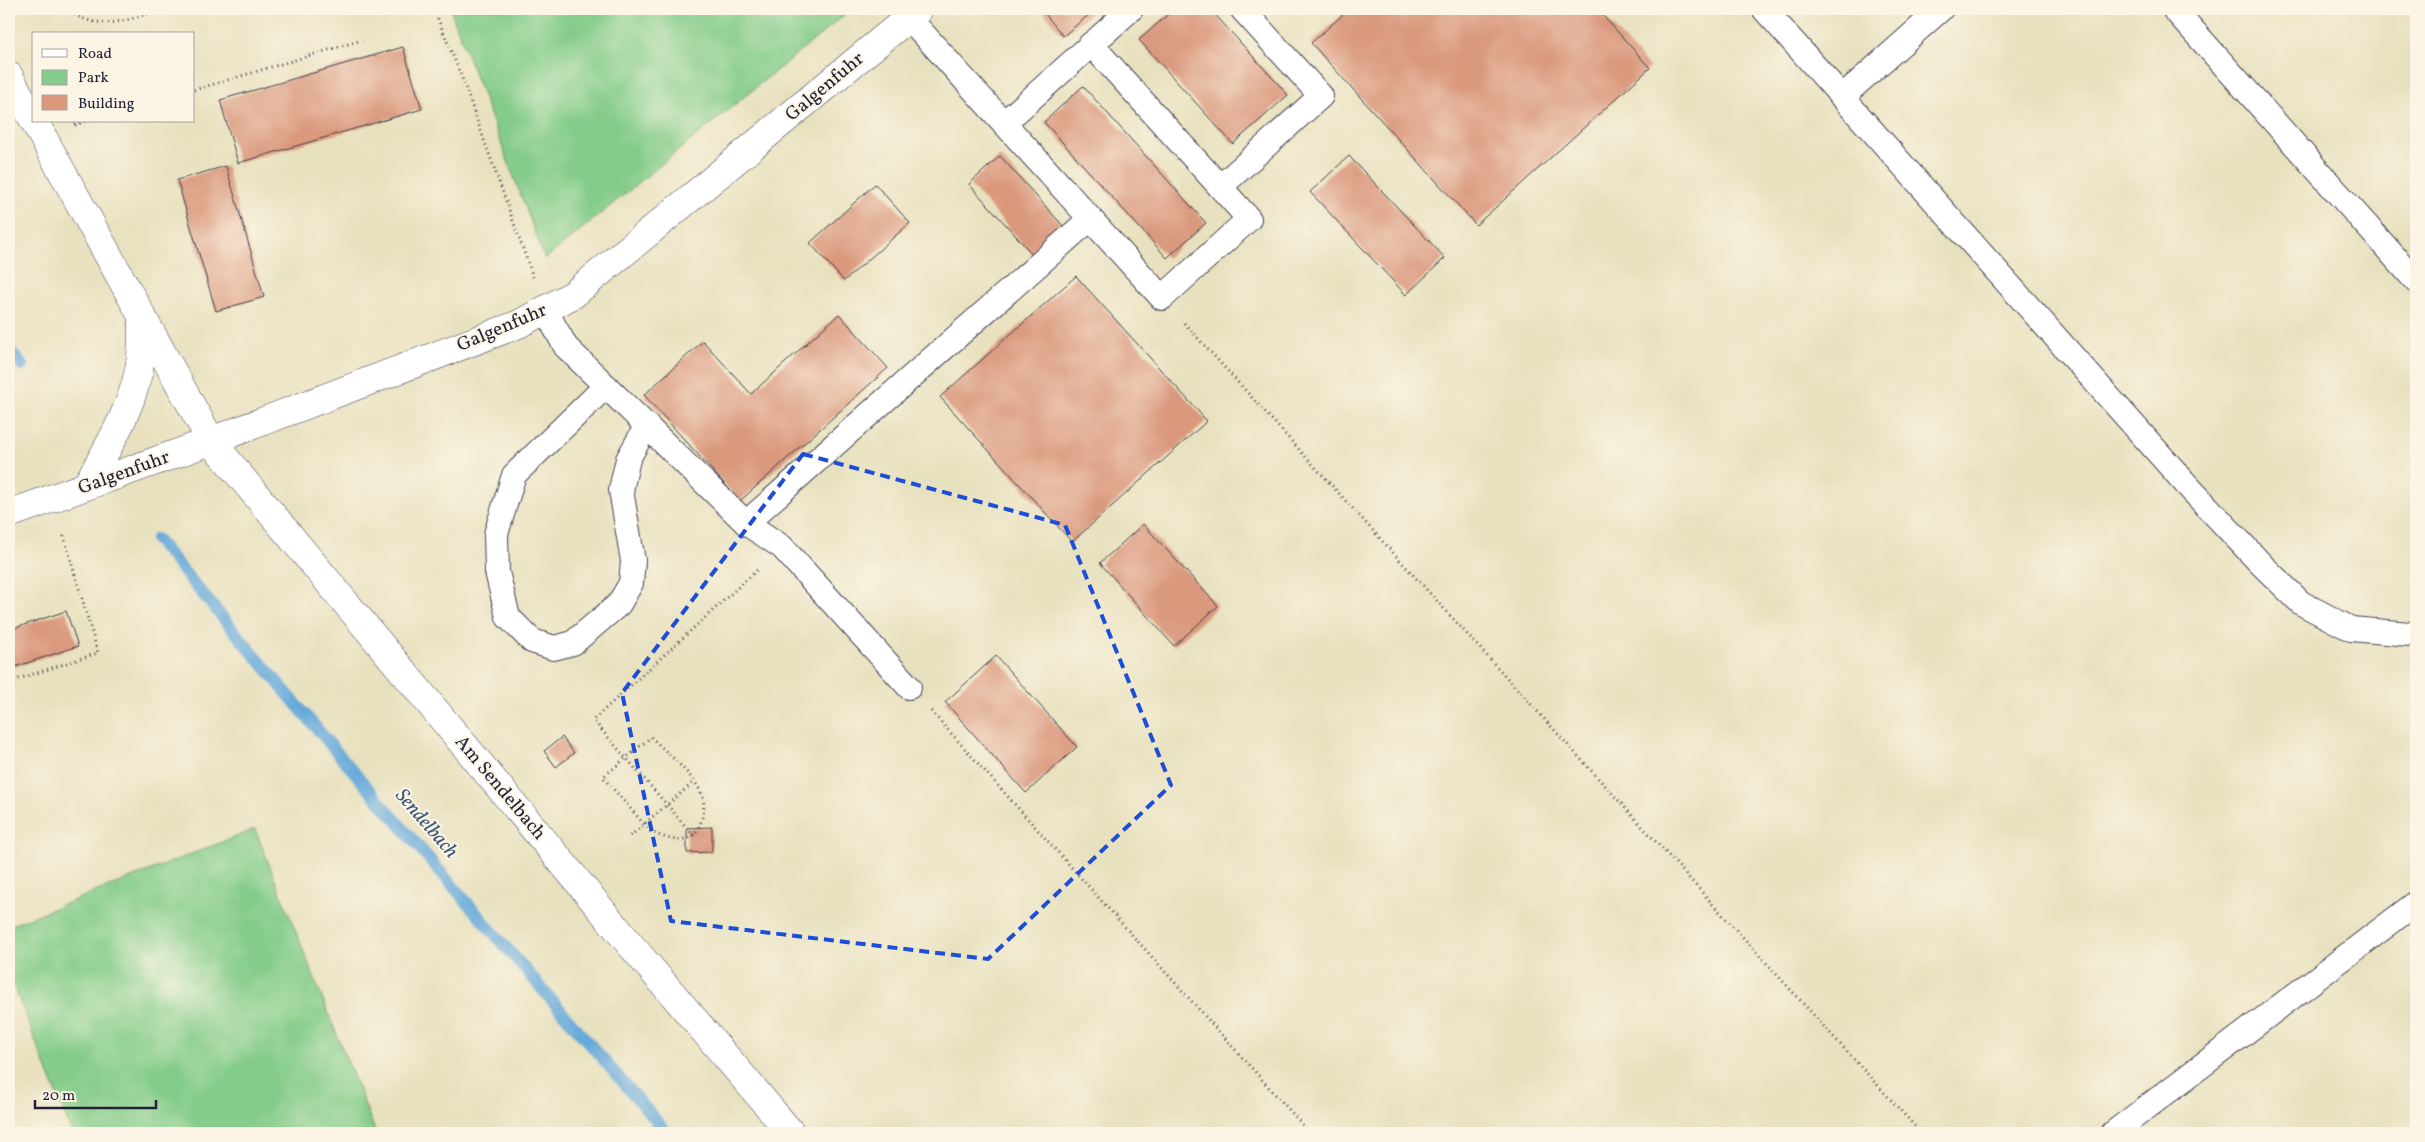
<svg xmlns="http://www.w3.org/2000/svg" width="2425" height="1142" viewBox="0 0 2425 1142" font-family="Vollkorn,serif">
<style>
.green{fill:#83cc89;stroke:#527762}
.lines{fill:none;stroke-linecap:round;stroke-linejoin:round}
.stream{stroke:#63a8d9;stroke-width:12}
.building{fill:#da997d}
.lane-casing{stroke:#403f4f;stroke-width:26}
.street-casing{stroke:#403f4f;stroke-width:29}
.path{stroke:#403f4f;stroke-width:3;stroke-dasharray:1 4;stroke-linecap:butt}
.lane{stroke:#fff;stroke-width:24}
.street{stroke:#fff;stroke-width:28}
.marked{fill:none;stroke:#1d4ed8;stroke-width:4;stroke-dasharray:10 6;stroke-linejoin:round}
.labels{text-anchor:middle;dominant-baseline:central;stroke-width:4;stroke-linejoin:round;paint-order:stroke}
.street-label{font-size:19px;fill:#22223b;stroke:#fcf5e5}
.water-label{font-size:20px;font-style:italic;fill:#3c587a;stroke:#fcf5e5}
</style>
<rect width="100%" height="100%" fill="#fcf5e5"/>
<filter id="ink" filterUnits="userSpaceOnUse"><feTurbulence type="fractalNoise" baseFrequency=".02" numOctaves="2"/><feDisplacementMap in="SourceGraphic" scale="10" xChannelSelector="R" yChannelSelector="G"/><feConvolveMatrix kernelMatrix="1 2 1 2 8 2 1 2 1" color-interpolation-filters="sRGB"/></filter>
<filter id="wash" filterUnits="userSpaceOnUse"><feTurbulence type="fractalNoise" baseFrequency=".0096" numOctaves="4" result="noise"/><feDisplacementMap in="SourceGraphic" scale="20" xChannelSelector="R" yChannelSelector="G"/><feGaussianBlur stdDeviation="1.12" result="paint"/><feColorMatrix in="noise" values="0 0 0 0 0 0 0 0 0 0 0 0 0 0 0 0 0 1.4 0 .05"/><feComposite in="paint" operator="in"/></filter>
<g filter="url(#wash)">
<rect width="100%" height="100%" fill="#e8e1bf"/>
<g class="green">
<path d="M450,9h402l-307,250z"/>
<path d="M255,829l121,304h-304l-63,-159v-48z"/>
</g>
<g class="lines">
<g class="stream">
<path d="M9,349l13,16"/>
<path d="M156,539l185,218 326,376"/>
</g>
</g>
<g id="blocks">
<g class="building">
<path d="M1041,9h55l-33,27z"/>
<path d="M1174,9h36l78,86 -55,49 -94,-104z"/>
<path d="M1349,9h248l53,59 -174,157 -165,-182z"/>
<path d="M403,47l19,62 -184,54 -18,-63z"/>
<path d="M1083,86l123,137 -39,35 -123,-136z"/>
<path d="M1000,156l65,72 -31,28 -65,-72z"/>
<path d="M1349,156l96,102 -39,37 -96,-103z"/>
<path d="M226,166l38,131 -48,14 -39,-131z"/>
<path d="M875,184l35,39 -66,58 -34,-38z"/>
<path d="M1076,276l131,145 -135,121 -132,-145z"/>
<path d="M839,314l49,54 -148,133 -96,-106 59,-54 48,53z"/>
<path d="M1143,524l75,82 -44,40 -74,-83z"/>
<path d="M66,611l12,35 -69,23v-39z"/>
<path d="M996,656l81,91 -51,46 -81,-91z"/>
<path d="M562,737l12,16 -18,14 -12,-16z"/>
<path d="M712,827v25l-25,1v-25z"/>
</g>
</g>
</g>
<g filter="url(#ink)">
<use href="#blocks" fill-opacity="0" stroke="#403f4f" stroke-width="1"/>
<g class="lines">
<g class="lane-casing">
<g id="lane">
<path d="M1764,9l422,475 75,80 40,39 50,26 59,5 6,-2"/>
<path d="M2174,9l242,272"/>
<path d="M909,18l253,280 87,-79 -158,-175"/>
<path d="M1842,97l99,-88"/>
<path d="M1004,123l127,-114"/>
<path d="M1220,187l101,-91 -79,-87"/>
<path d="M545,310l21,37 180,176 344,-304"/>
<path d="M606,386l-92,89 -18,59 1,38 11,45 24,24 22,7 19,-5 46,-39 12,-21 2,-22 -12,-71 7,-31 19,-34"/>
<path d="M746,523l36,24 127,140"/>
<path d="M2113,1133l303,-230"/>
</g>
</g>
<g class="street-casing">
<g id="street">
<path d="M9,76l25,45"/>
<path d="M34,121l177,320 418,502 162,190"/>
<path d="M86,486c23,-40 50,-83 55,-130 1,-13 1,-26 1,-39"/>
<path d="M9,514l202,-73 308,-117 55,-30 345,-285"/>
</g>
</g>
<g class="path">
<path d="M66,9c34,25 62,10 98,0"/>
<path d="M434,9l28,69 71,199"/>
<path d="M194,90l168,-50"/>
<path d="M75,125l11,-4"/>
<path d="M1184,323l737,810"/>
<path d="M9,682l89,-29 -35,-120"/>
<path d="M931,711l379,422"/>
<path d="M651,737c15,15 44,39 51,58 3,8 2,16 0,23 -7,29 -31,24 -52,13l-47,-54z"/>
<path d="M630,836l64,-54"/>
<path d="M694,836l-101,-116 165,-151"/>
</g>
<use href="#lane" class="lane"/>
<use href="#street" class="street"/>
</g>
</g>
<path class="marked" d="M803,454l262,71 106,260 -183,174 -317,-38 -49,-228z"/>
<g class="labels">
<g class="street-label">
<text transform="translate(825 87) rotate(-40)">Galgenfuhr</text>
<text transform="translate(502 328) rotate(-23)">Galgenfuhr</text>
<text transform="translate(124 473) rotate(-20)">Galgenfuhr</text>
<text transform="translate(500 788) rotate(50)">Am Sendelbach</text>
</g>
<g class="water-label">
<text transform="translate(426 824) rotate(49)">Sendelbach</text>
</g>
</g>
<rect width="2425" height="1142" fill="none" stroke="#fcf5e5" stroke-width="30"/>
<rect x="32" y="32" width="162" height="90" fill="#fcf5e5" stroke="#a5a1a1"/>
<rect x="42" y="49" width="25" height="8" fill="#ffffff" stroke="#a5a1a1"/>
<text x="78" y="58" font-size="15" fill="#22223b">Road</text>
<rect x="42" y="70" width="25" height="15" fill="#83cc89" stroke="#a5a1a1"/>
<text x="78" y="82" font-size="15" fill="#22223b">Park</text>
<rect x="42" y="95" width="25" height="15" fill="#da997d" stroke="#a5a1a1"/>
<text x="78" y="108" font-size="15" fill="#22223b">Building</text>
<path d="M35 1100v8h121v-8" fill="none" stroke="#22223b" stroke-width="2.5"/>
<text x="42" y="1100" font-size="15" fill="#22223b" stroke="#fcf5e5" stroke-width="4" paint-order="stroke">20 m</text>
</svg>
